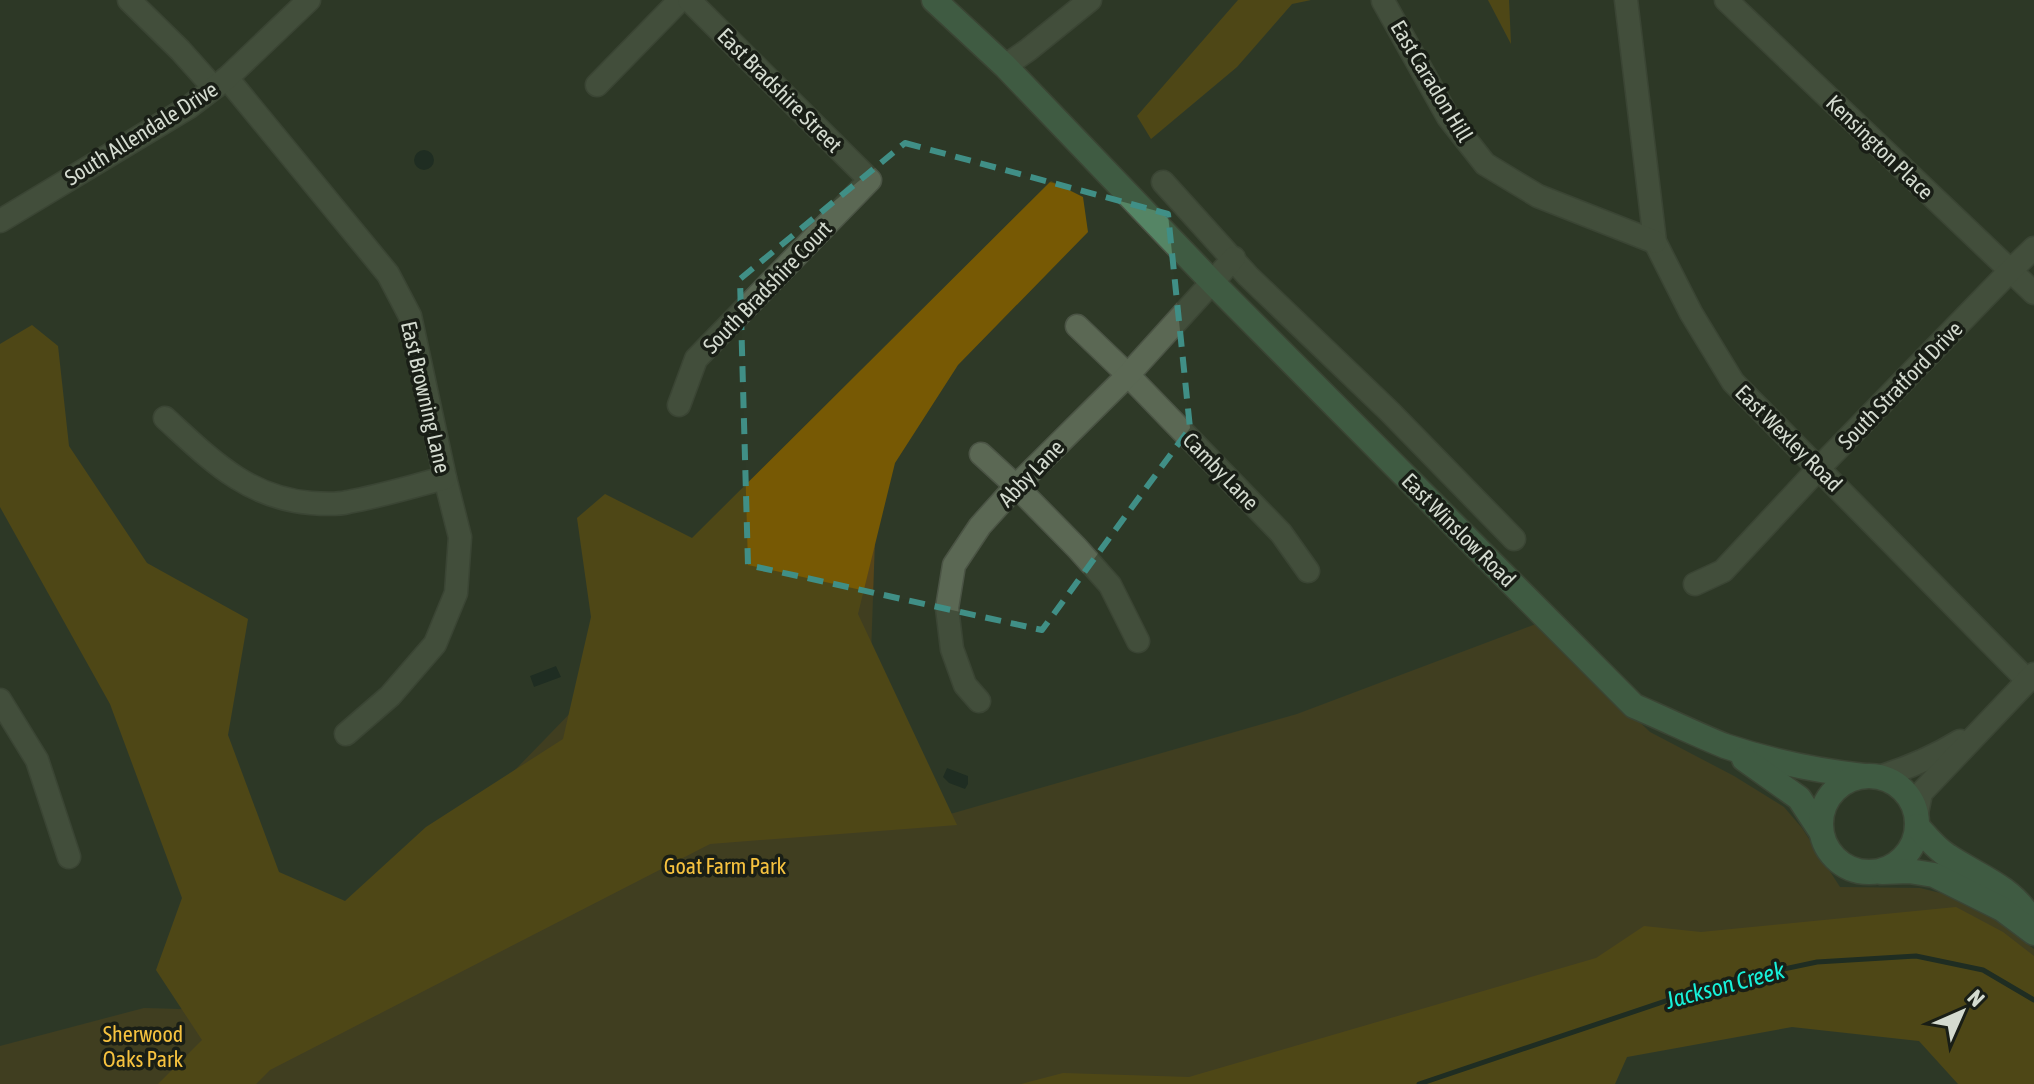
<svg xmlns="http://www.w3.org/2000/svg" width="2034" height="1084" viewBox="0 0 2034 1084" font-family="'Asap Condensed',sans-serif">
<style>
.green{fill:#57451a}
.forest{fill:#775904}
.water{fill:#0e201d}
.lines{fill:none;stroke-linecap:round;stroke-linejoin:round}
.stream{stroke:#0e201d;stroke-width:5}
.minor-casing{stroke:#4b5445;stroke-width:25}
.major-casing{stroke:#4b5445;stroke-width:27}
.minor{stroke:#5b6854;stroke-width:22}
.major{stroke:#558565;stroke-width:24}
.marked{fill:none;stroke:#408f86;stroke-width:6;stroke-dasharray:16 10;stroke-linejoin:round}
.labels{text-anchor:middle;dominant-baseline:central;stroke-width:7;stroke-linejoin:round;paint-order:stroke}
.street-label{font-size:22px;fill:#d4dbd0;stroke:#191e16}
.park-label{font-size:22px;fill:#f6c23f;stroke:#191e16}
.water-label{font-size:24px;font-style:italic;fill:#17f1da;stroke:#191e16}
</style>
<rect width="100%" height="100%" fill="#2e3927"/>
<path class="green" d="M918,355l-41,128 -6,171 69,163 357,-103 239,-90 114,108 84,44 50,31 18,21 38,59 80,1 49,12 65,49v35l-573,100h-1461v-38l144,-38 136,4z"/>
<g class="forest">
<path d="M1238,0h73l-19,4 -55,63 -86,72 -14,-23z"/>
<path d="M1488,0h21l2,44z"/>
<path d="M1051,181l32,16 5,35 -130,133 -63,98 -37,151 99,211 -247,19 -440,226 -14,14h-98l44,-44 -46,-70 26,-72 -72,-194 -110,-197v-163l32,-19 26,21 11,100 78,117 101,56 -20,116 51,137 66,29 81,-74 137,-88 28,-122 -14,-99 28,-24 87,44z"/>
<path d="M1956,907l47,25 31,24v128h-76l-39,-43 -127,-14 -165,30 -12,27h-594l42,-11 126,4 407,-119 48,-32 57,6z"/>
</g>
<g class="water">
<circle cx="424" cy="160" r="10"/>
<path d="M556,666l5,11 -27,10 -4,-11z"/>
<path d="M947,768l21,8v8l-3,5 -16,-6 -6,-6z"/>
</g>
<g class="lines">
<path class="stream" d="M1419,1084l303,-102 95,-20 99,-6 67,14 51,30"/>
<g class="minor-casing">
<g id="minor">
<path d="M129,0l51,50 34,38"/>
<path d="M1626,0l29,242 36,71 42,69 295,299"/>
<path d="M1726,0l308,293"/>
<path d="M1383,1l65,116 37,47 53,32 117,46"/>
<path d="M1005,66l23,-16 62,-50"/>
<path d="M227,78l161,196 22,42 35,162 15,59 -4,56 -21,51 -45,52 -44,38"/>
<path d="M597,85l83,-85"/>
<path d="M1163,182l85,94 142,136 124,127"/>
<path d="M0,221l189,-114 38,-29 82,-78"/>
<path d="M1077,326l51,49 153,158 27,38"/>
<path d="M679,405l17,-46 174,-179 -181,-180"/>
<path d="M165,418c45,41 82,80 146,85 12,1 25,2 37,-1 33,-6 65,-16 97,-24"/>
<path d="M981,454l35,32 61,62 33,37 28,56"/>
<path d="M1695,584l28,-13 96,-103 191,-197 24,-23"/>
<path d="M0,700l37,60 32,97"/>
<path d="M979,701l-14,-16 -13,-36 -5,-41 7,-43 26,-39 36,-40 112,-111 106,-117"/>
<path d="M1879,777c29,-9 55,-20 81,-36"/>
<path d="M1916,818l5,-25 113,-119"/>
</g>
</g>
<g class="major-casing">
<g id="major">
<path d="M934,0l71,66 208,217 421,423c31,13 61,28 91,40 45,15 92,25 139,30"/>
<path d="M1744,759l55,39 21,32"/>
<circle cx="1869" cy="824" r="48"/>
<path d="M1917,826c9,10 19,23 31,30 28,19 62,30 80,59"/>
<path d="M1882,872l27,-1 25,4 68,34 32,24"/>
</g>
</g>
<use href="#minor" class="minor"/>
<use href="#major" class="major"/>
</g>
<path d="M0 0H2034V1084H0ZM905,143l263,71 22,214 -148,202 -294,-65 -8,-286z" fill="#2e3927" fill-opacity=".55" fill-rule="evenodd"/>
<path class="marked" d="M905,143l263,71 22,214 -148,202 -294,-65 -8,-286z"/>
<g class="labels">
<g class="street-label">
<text transform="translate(1432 81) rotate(59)">East Caradon Hill</text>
<text transform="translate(780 90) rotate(45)">East Bradshire Street</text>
<text transform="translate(141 133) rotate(-32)">South Allendale Drive</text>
<text transform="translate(1880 147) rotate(44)">Kensington Place</text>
<text transform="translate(767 287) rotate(-46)">South Bradshire Court</text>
<text transform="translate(1900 385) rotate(-46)">South Stratford Drive</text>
<text transform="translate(426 397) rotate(77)">East Browning Lane</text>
<text transform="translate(1789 438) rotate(45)">East Wexley Road</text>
<text transform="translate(1221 471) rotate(46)">Camby Lane</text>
<text transform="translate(1031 473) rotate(-46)">Abby Lane</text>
<text transform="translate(1459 530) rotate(45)">East Winslow Road</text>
</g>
<g class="park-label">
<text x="725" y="866">Goat Farm Park</text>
<text x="143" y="1034">Sherwood<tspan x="143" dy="25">Oaks Park</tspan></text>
</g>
<g class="water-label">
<text transform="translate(1725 985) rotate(-15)">Jackson Creek</text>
</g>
</g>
<g transform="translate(1962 1012) rotate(45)" stroke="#191e16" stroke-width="6" paint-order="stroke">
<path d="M0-6L14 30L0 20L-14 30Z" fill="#d4dbd0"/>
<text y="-12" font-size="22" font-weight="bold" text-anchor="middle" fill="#d4dbd0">N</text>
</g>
</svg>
